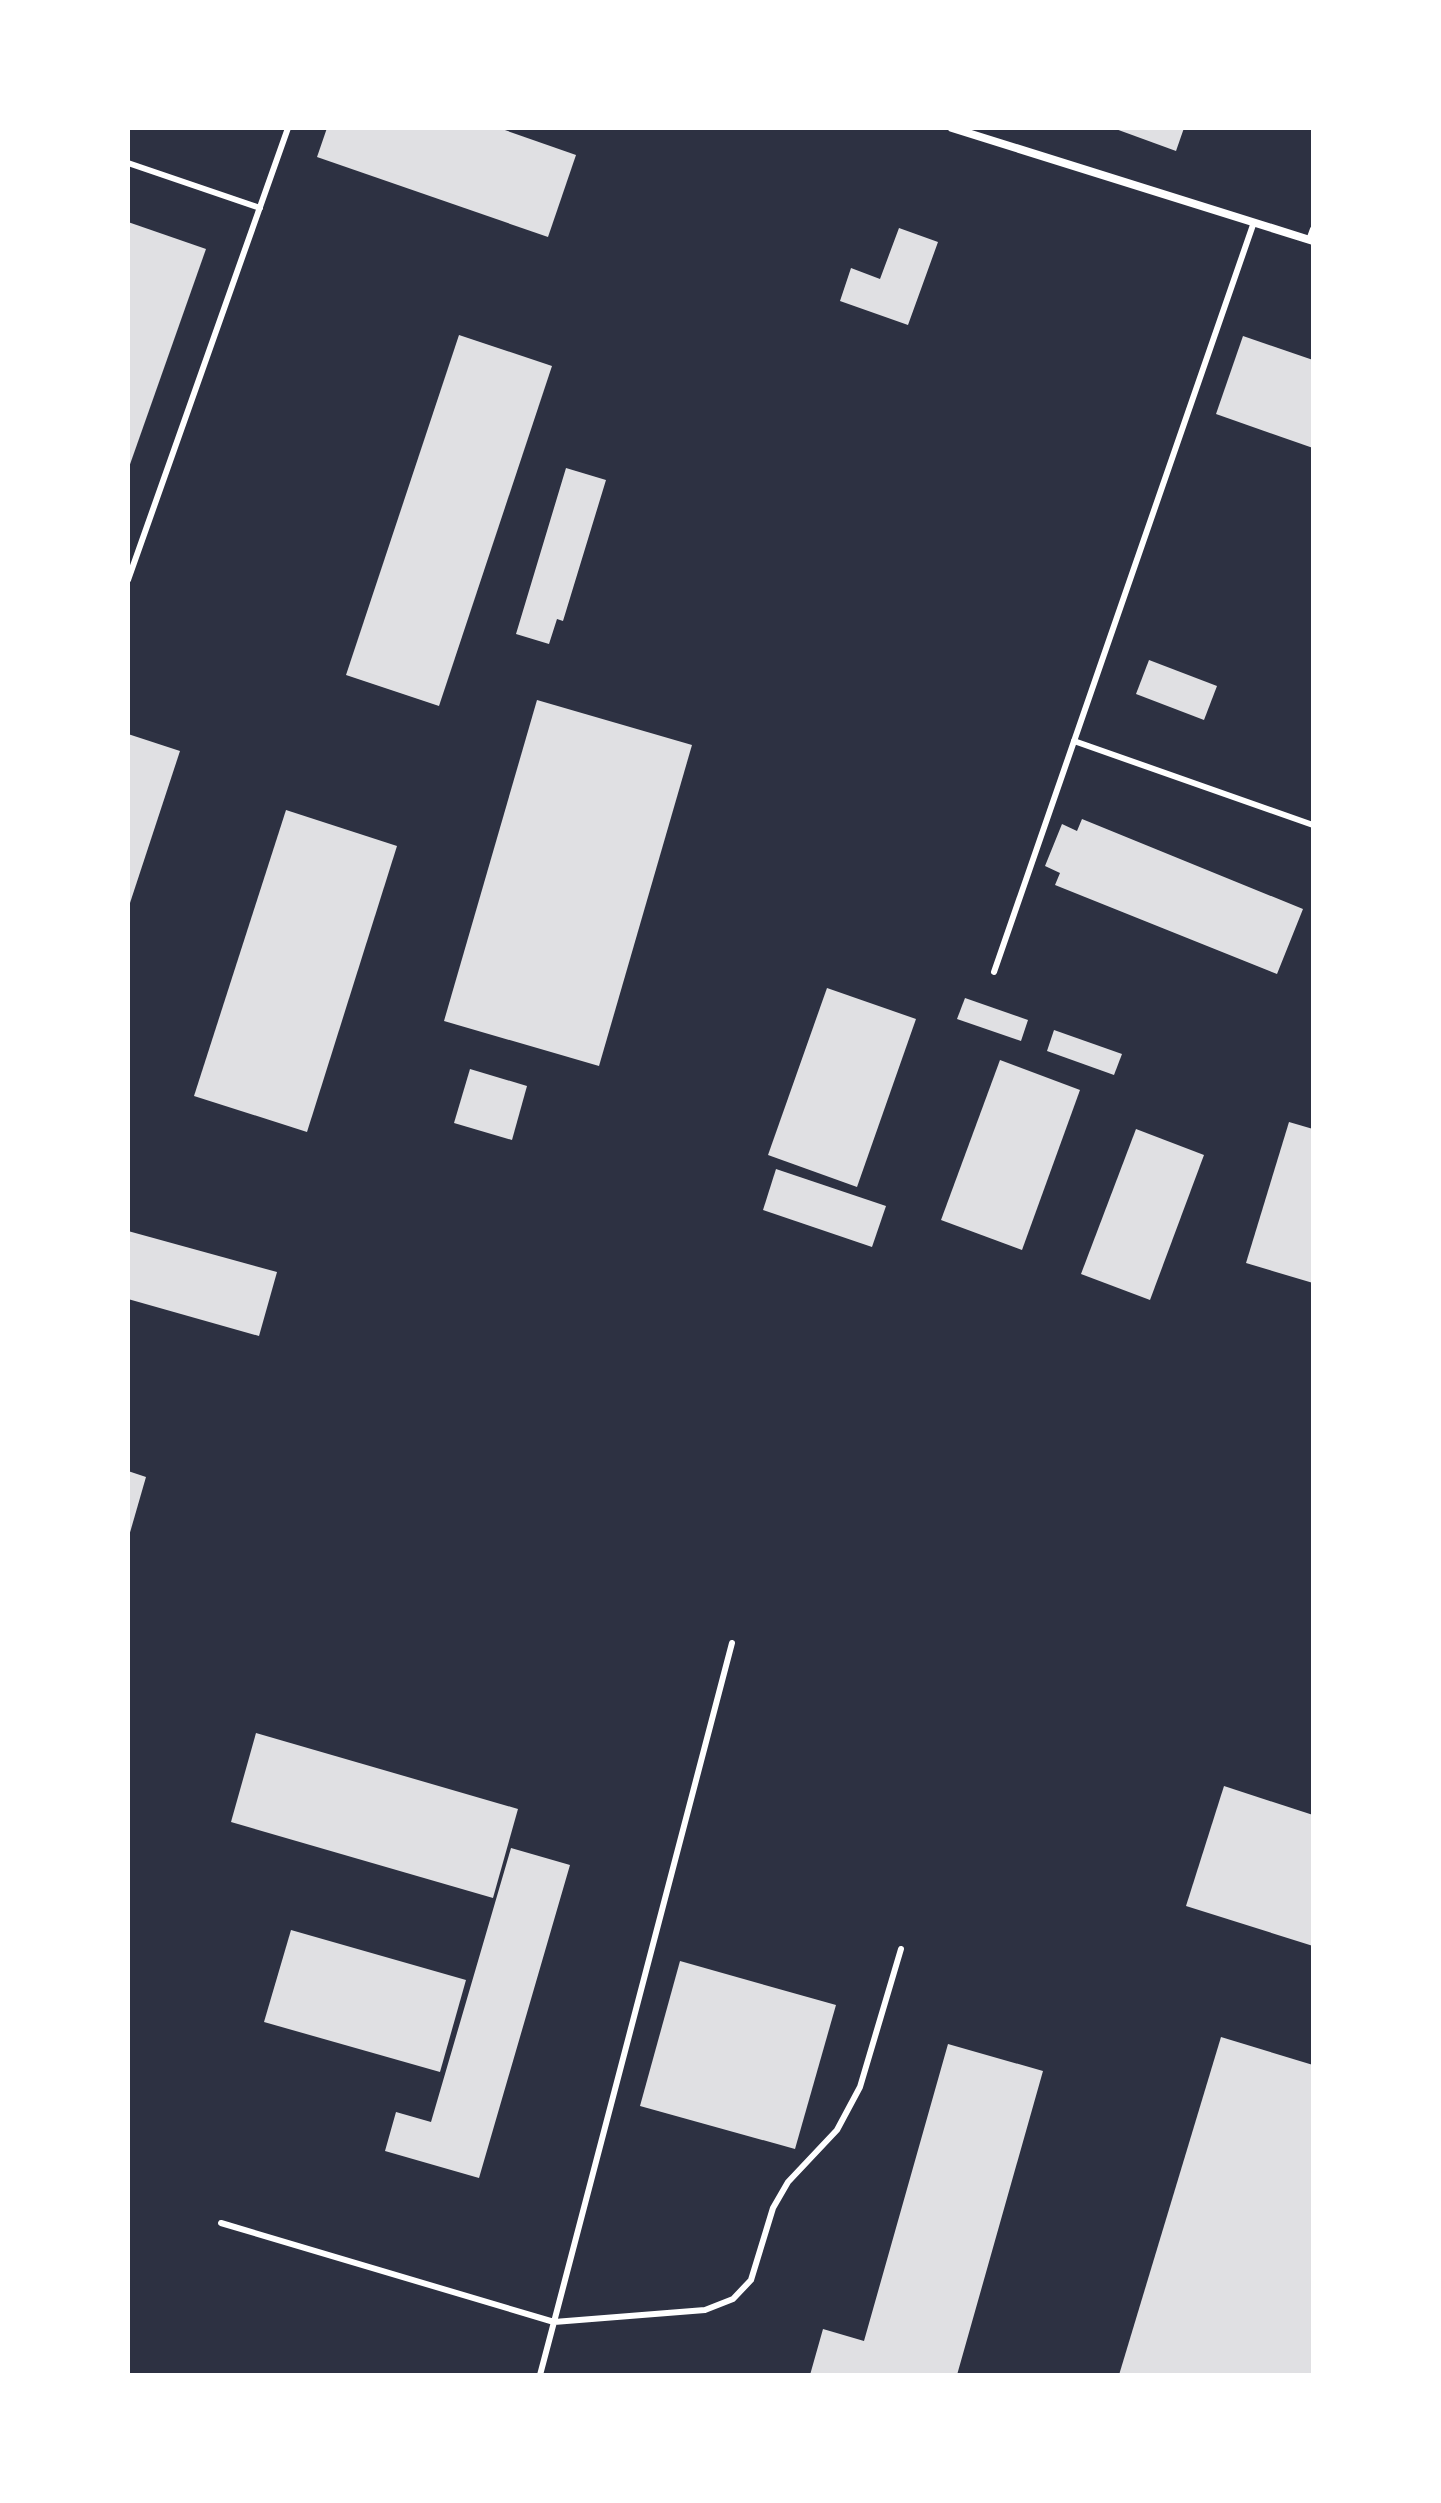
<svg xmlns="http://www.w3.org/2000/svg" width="1441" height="2503" viewBox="0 0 1441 2503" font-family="Mulish,sans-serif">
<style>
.building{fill:#e0e0e3}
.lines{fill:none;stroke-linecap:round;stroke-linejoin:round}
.service{stroke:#fff;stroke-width:6}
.minor{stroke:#fff;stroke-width:8}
</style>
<rect width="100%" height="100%" fill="#2d3142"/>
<g class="building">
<path d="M327,128h172l77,27 -28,82 -231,-80z"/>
<path d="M1113,128h71l-8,23z"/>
<path d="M128,222l78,27 -78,221z"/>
<path d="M899,228l39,14 -30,83 -68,-24 11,-33 29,11z"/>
<path d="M459,335l93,31 -113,340 -93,-31z"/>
<path d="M1243,336l70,24v88l-97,-34z"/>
<path d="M566,468l40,12 -43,141 -6,-2 -8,25 -33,-10z"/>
<path d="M1149,660l68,26 -13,34 -68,-26z"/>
<path d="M537,700l155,45 -93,321 -155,-45z"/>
<path d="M128,734l52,17 -51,155h-1z"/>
<path d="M286,810l111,36 -90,286 -113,-36z"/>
<path d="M1082,819l221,90 -26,65 -222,-89 5,-12 -15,-7 17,-42 15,7z"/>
<path d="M827,988l89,31 -59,168 -89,-32z"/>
<path d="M965,998l63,22 -7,21 -64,-22z"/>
<path d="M1054,1030l68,24 -8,21 -67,-24z"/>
<path d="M1000,1060l80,30 -58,160 -81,-30z"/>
<path d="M470,1069l57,17 -15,54 -58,-17z"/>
<path d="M1289,1122l24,7v154l-67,-20z"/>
<path d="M1136,1129l68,26 -54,145 -69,-26z"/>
<path d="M776,1169l110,37 -14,41 -109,-37z"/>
<path d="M128,1231l149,41 -18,64 -131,-37z"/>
<path d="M128,1471l18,6 -17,59h-1z"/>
<path d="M256,1733l262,76 -25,89 -262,-76z"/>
<path d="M1224,1786l89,29v131l-127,-40z"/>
<path d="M511,1848l59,17 -91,313 -94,-27 11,-39 35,10z"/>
<path d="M291,1930l175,50 -26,92 -176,-50z"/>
<path d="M680,1961l156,44 -41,144 -155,-43z"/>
<path d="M1221,2037l92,28v310h-194z"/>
<path d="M948,2044l95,27 -86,304h-147l13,-46 41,12z"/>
</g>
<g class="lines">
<g class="service">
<path d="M128,163l132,45"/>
<path d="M1309,240l4,-11"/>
<path d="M128,580l160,-452"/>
<path d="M1074,741l239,84"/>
<path d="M994,972l260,-750"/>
<path d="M221,2223l333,99 178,-679"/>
<path d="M540,2375l14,-53 151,-12 28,-11 18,-19 22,-72 15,-26 49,-52 23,-43 41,-138"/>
</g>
<path class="minor" d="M952,128l361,113"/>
</g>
<rect width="1441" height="2503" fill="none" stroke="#ffffff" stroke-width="260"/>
</svg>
